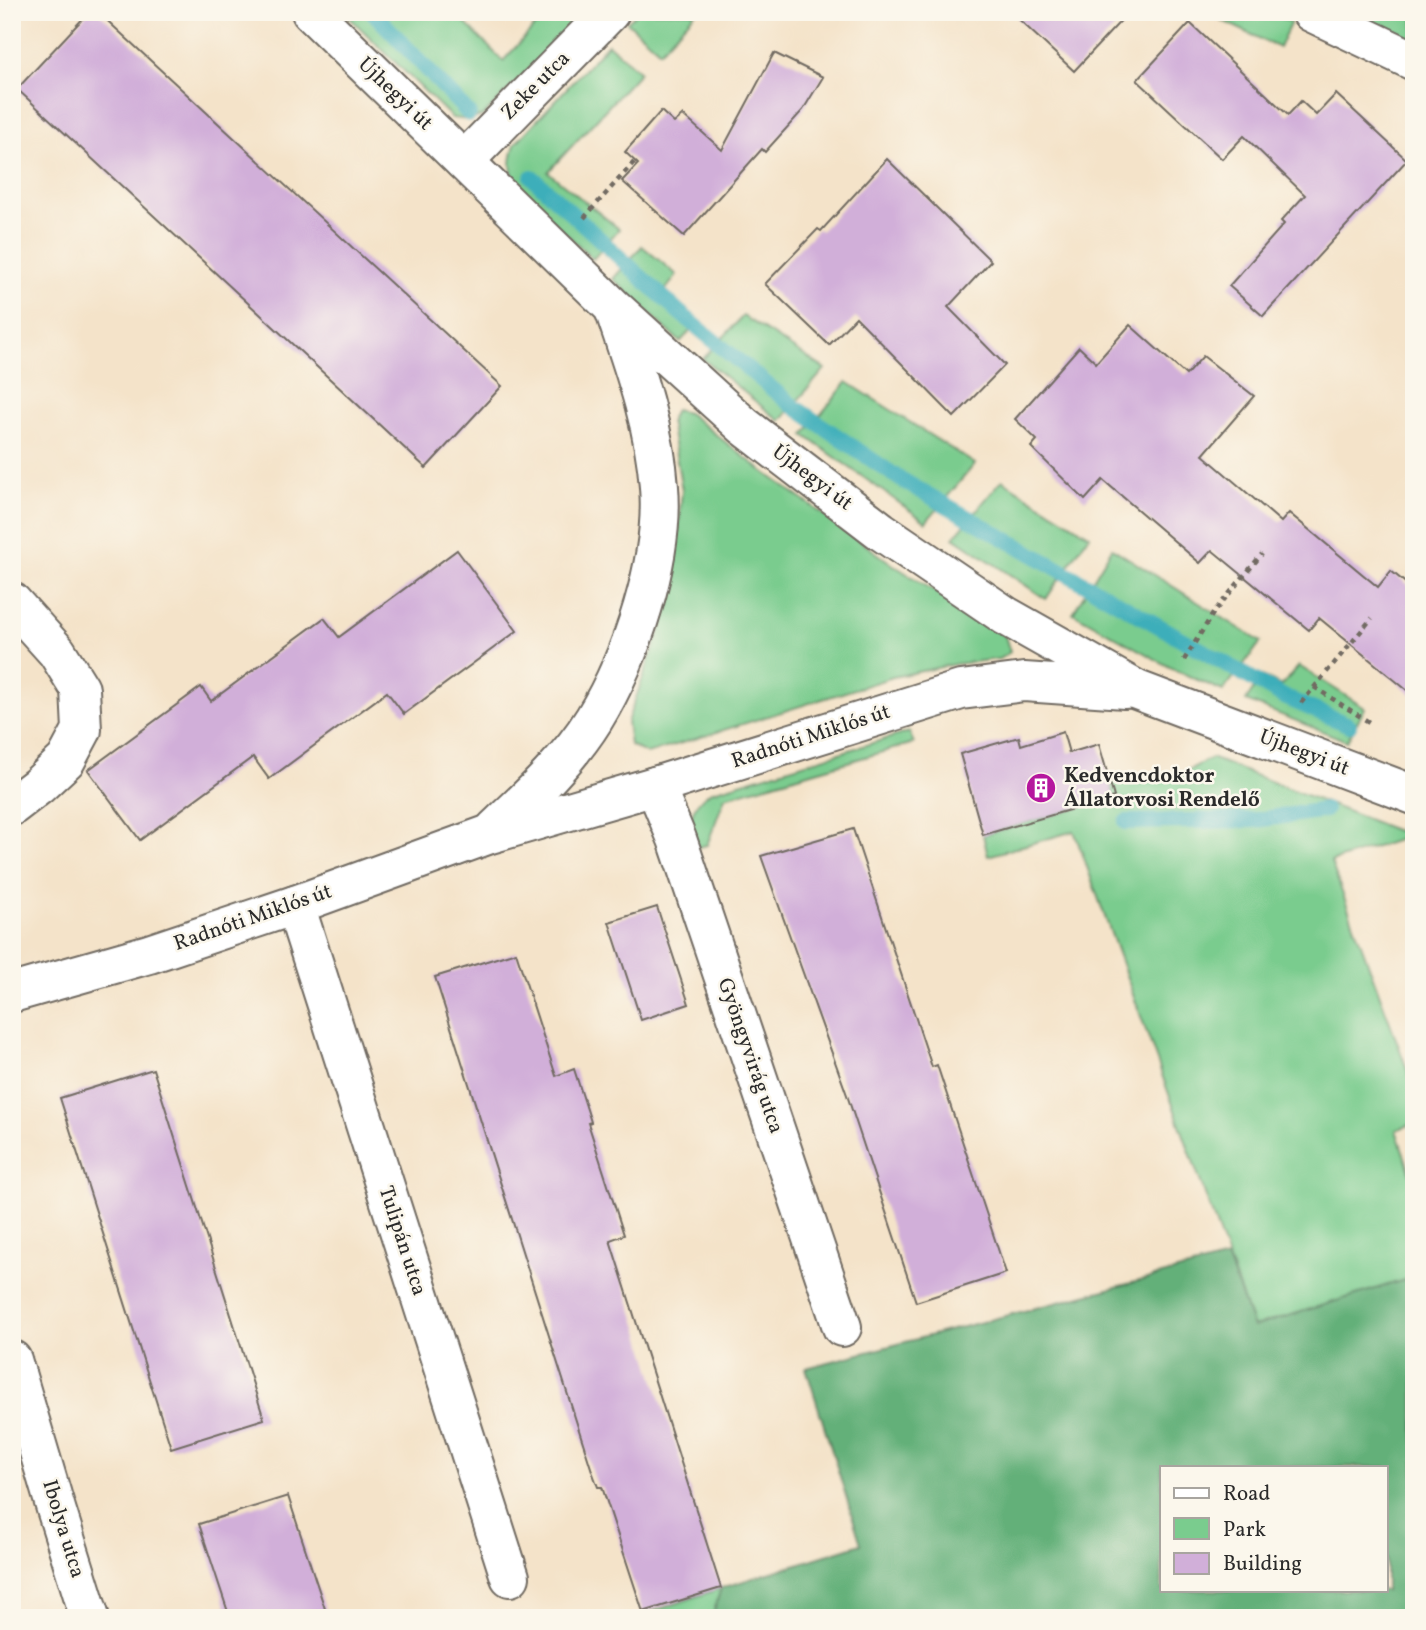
<svg xmlns="http://www.w3.org/2000/svg" width="1426" height="1630" viewBox="0 0 1426 1630" font-family="Vollkorn,serif">
<style>
.green{fill:#7acc8e;stroke:#527c5c;stroke-width:2}
.forest{fill:#63b079;stroke:#476e52;stroke-width:2;fill-rule:evenodd}
.lines{fill:none;stroke-linecap:round;stroke-linejoin:round}
.stream{stroke:#3eaeba;stroke-width:16}
.building{fill:#d1afd9}
.street-casing{stroke:#716b62;stroke-width:42}
.path{stroke:#716b62;stroke-width:4.5;stroke-dasharray:5 5;stroke-linecap:butt}
.street{stroke:#fff;stroke-width:38}
.labels{text-anchor:middle;dominant-baseline:central;stroke-width:5;stroke-linejoin:round;paint-order:stroke}
.street-label{font-size:21px;fill:#2b2b2b;stroke:#fbf7ec}
.poi-label{font-size:21px;font-weight:bold;fill:#2b2b2b;stroke:#fbf7ec;text-anchor:start}
</style>
<rect width="100%" height="100%" fill="#fbf7ec"/>
<filter id="ink" filterUnits="userSpaceOnUse"><feTurbulence type="fractalNoise" baseFrequency=".0143" numOctaves="2"/><feDisplacementMap in="SourceGraphic" scale="14" xChannelSelector="R" yChannelSelector="G"/><feConvolveMatrix kernelMatrix="1 2 1 2 8 2 1 2 1" color-interpolation-filters="sRGB"/></filter>
<filter id="wash" filterUnits="userSpaceOnUse"><feTurbulence type="fractalNoise" baseFrequency=".00686" numOctaves="4" result="noise"/><feDisplacementMap in="SourceGraphic" scale="28" xChannelSelector="R" yChannelSelector="G"/><feGaussianBlur stdDeviation="1.57" result="paint"/><feColorMatrix in="noise" values="0 0 0 0 0 0 0 0 0 0 0 0 0 0 0 0 0 1.4 0 .05"/><feComposite in="paint" operator="in"/></filter>
<g filter="url(#wash)">
<rect width="100%" height="100%" fill="#f4e3c9"/>
<g class="green">
<path d="M344,12h110l49,49 45,-49h37l-102,104 -15,4 -16,-2z"/>
<path d="M637,12h59l-36,39 -33,-29z"/>
<path d="M1224,12h45l22,10 -12,26 -58,-28z"/>
<path d="M1358,12h56v30l-58,-27z"/>
<path d="M608,44l32,28 -92,100 71,57 -26,30c-19,-19 -70,-62 -80,-84 -4,-10 -1,-21 2,-31z"/>
<path d="M642,246l35,29 -16,21 34,30 -15,16 -67,-63z"/>
<path d="M743,316l82,53 -45,52 -77,-62z"/>
<path d="M847,382l128,82 -49,58 -122,-87z"/>
<path d="M675,410l13,3 72,56 135,97 110,70 5,16 -11,7 -43,5 -63,13 -246,77 -17,-9 -3,-23 46,-127 9,-105 -12,-69z"/>
<path d="M1002,480l87,55 -43,64 -92,-62z"/>
<path d="M1112,548l149,94 -38,49 -46,-20 -104,-58z"/>
<path d="M1299,666l66,42 -18,33 -101,-40 16,-25 19,10z"/>
<path d="M909,732l5,11 -189,54 -18,48 -12,3c-6,-26 -8,-40 15,-56z"/>
<path d="M1211,758l199,78 -79,26 83,226v35l-18,7 18,54v93l-161,50 -179,-496 -86,25 -5,-21 131,-38 -4,-16 75,-9z"/>
<path d="M721,1588l-9,30h-78z"/>
</g>
<path class="forest" d="M1227,1258l26,69 161,-50v341h-702l9,-30 140,-44 -55,-176zM1162,1467h224v123h-224z"/>
<g class="lines">
<g class="stream">
<path d="M373,12l96,102"/>
<path d="M532,177l147,135 114,94 107,73 384,218 65,28"/>
<path d="M1126,822l130,-2 69,-10"/>
</g>
</g>
<g id="blocks">
<g class="building">
<path d="M89,12h9l404,374 -76,82 -409,-379z"/>
<path d="M1011,12h118l-55,59z"/>
<path d="M1190,23l98,92 13,-14 15,14 20,-21 71,66 -144,156 -34,-30 55,-62 -3,-3 24,-26 -61,-59 -22,23 -85,-79z"/>
<path d="M774,53l49,24 -20,33 -38,42 -3,-3 -78,87 -62,-55 16,-17 -13,-12 36,-41 13,12 9,-8 39,35z"/>
<path d="M887,159l104,102 -43,46 57,58 -51,52 -98,-100 -27,28 -64,-61 53,-55 3,2z"/>
<path d="M1130,325l56,50 17,-19 51,40 -51,59 78,67 8,-9 89,74 13,-16 23,19v106l-95,-78 -10,12 -97,-80 -12,13 -97,-83 -18,20 -54,-53 6,-7 -22,-21 64,-72 17,16z"/>
<path d="M457,550l60,81 -113,83 -17,-22 -118,87 -16,-22 -113,83 -52,-70 113,-83 10,14 113,-83 15,19z"/>
<path d="M1063,732l6,21 30,-9 15,53 -131,38 -23,-81 59,-17 2,8z"/>
<path d="M853,829l79,238 5,-2 69,208 -90,29 -69,-207 -86,-239z"/>
<path d="M657,907l32,97 -48,16 -32,-98z"/>
<path d="M516,952l40,124 18,-7 17,53 -3,1 36,112 -14,5 111,348 -78,24 -41,-125h-4l-6,-16 -157,-494z"/>
<path d="M153,1069l111,350 -93,29 -111,-350z"/>
<path d="M288,1496l40,122h-98l-31,-94z"/>
</g>
</g>
</g>
<g filter="url(#ink)">
<use href="#blocks" fill-opacity="0" stroke="#716b62" stroke-width="2"/>
<g class="lines">
<g class="street-casing">
<g id="street">
<path d="M311,12l302,295 131,119 137,105 125,85 131,74 277,105"/>
<path d="M1311,12l103,49"/>
<path d="M464,161l146,-149"/>
<path d="M12,602l45,50 23,37 2,41 -16,30 -28,26 -26,20"/>
<path d="M655,786l22,53 165,488"/>
<path d="M495,829c36,-34 73,-68 99,-110 37,-60 71,-161 65,-232 -4,-60 -25,-119 -44,-175"/>
<path d="M295,905l215,672"/>
<path d="M12,993l137,-39 146,-49 195,-71 165,-48 306,-96 63,-8 101,7"/>
<path d="M12,1360l44,149 34,109"/>
</g>
</g>
<g class="path">
<path d="M584,218l51,-57"/>
<path d="M1184,660l30,-48 48,-58"/>
<path d="M1314,687l58,37"/>
<path d="M1301,703l71,-85"/>
</g>
<use href="#street" class="street"/>
</g>
</g>
<defs>
<g id="building-disc" transform="scale(1.575)"><circle r="9.5" fill="#b5179e" stroke="#fbf7ec"/><path d="M-4-6H4V6H1V3H-1V6H-4ZM-2.5-4.3h1.7v1.8h-1.7ZM.8-4.3h1.7v1.8H.8ZM-2.5-1h1.7V.8h-1.7ZM.8-1h1.7V.8H.8Z" fill="#fff"/></g>
</defs>
<g fill-rule="evenodd">
<use href="#building-disc" x="1041" y="788"/>
</g>
<g class="labels">
<g class="street-label">
<text transform="translate(536 86) rotate(-45)">Zeke utca</text>
<text transform="translate(395 94) rotate(44)">Újhegyi út</text>
<text transform="translate(812 478) rotate(37)">Újhegyi út</text>
<text transform="translate(811 737) rotate(-18)">Radnóti Miklós út</text>
<text transform="translate(1304 753) rotate(21)">Újhegyi út</text>
<text transform="translate(253 918) rotate(-19)">Radnóti Miklós út</text>
<text transform="translate(750 1056) rotate(71)">Gyöngyvirág utca</text>
<text transform="translate(402 1241) rotate(72)">Tulipán utca</text>
<text transform="translate(63 1529) rotate(73)">Ibolya utca</text>
</g>
<g class="poi-label">
<text x="1064" y="776">Kedvencdoktor<tspan x="1064" dy="24">Állatorvosi Rendelő</tspan></text>
</g>
</g>
<rect width="1426" height="1630" fill="none" stroke="#fbf7ec" stroke-width="42"/>
<rect x="1160" y="1466" width="228" height="126" fill="#fbf7ec" stroke="#a8a59f" stroke-width="2"/>
<rect x="1174" y="1488" width="35" height="10" fill="#ffffff" stroke="#a8a59f" stroke-width="2"/>
<text x="1223" y="1500" font-size="21" fill="#2b2b2b">Road</text>
<rect x="1174" y="1518" width="35" height="21" fill="#7acc8e" stroke="#a8a59f" stroke-width="2"/>
<text x="1223" y="1536" font-size="21" fill="#2b2b2b">Park</text>
<rect x="1174" y="1553" width="35" height="21" fill="#d1afd9" stroke="#a8a59f" stroke-width="2"/>
<text x="1223" y="1570" font-size="21" fill="#2b2b2b">Building</text>
</svg>
